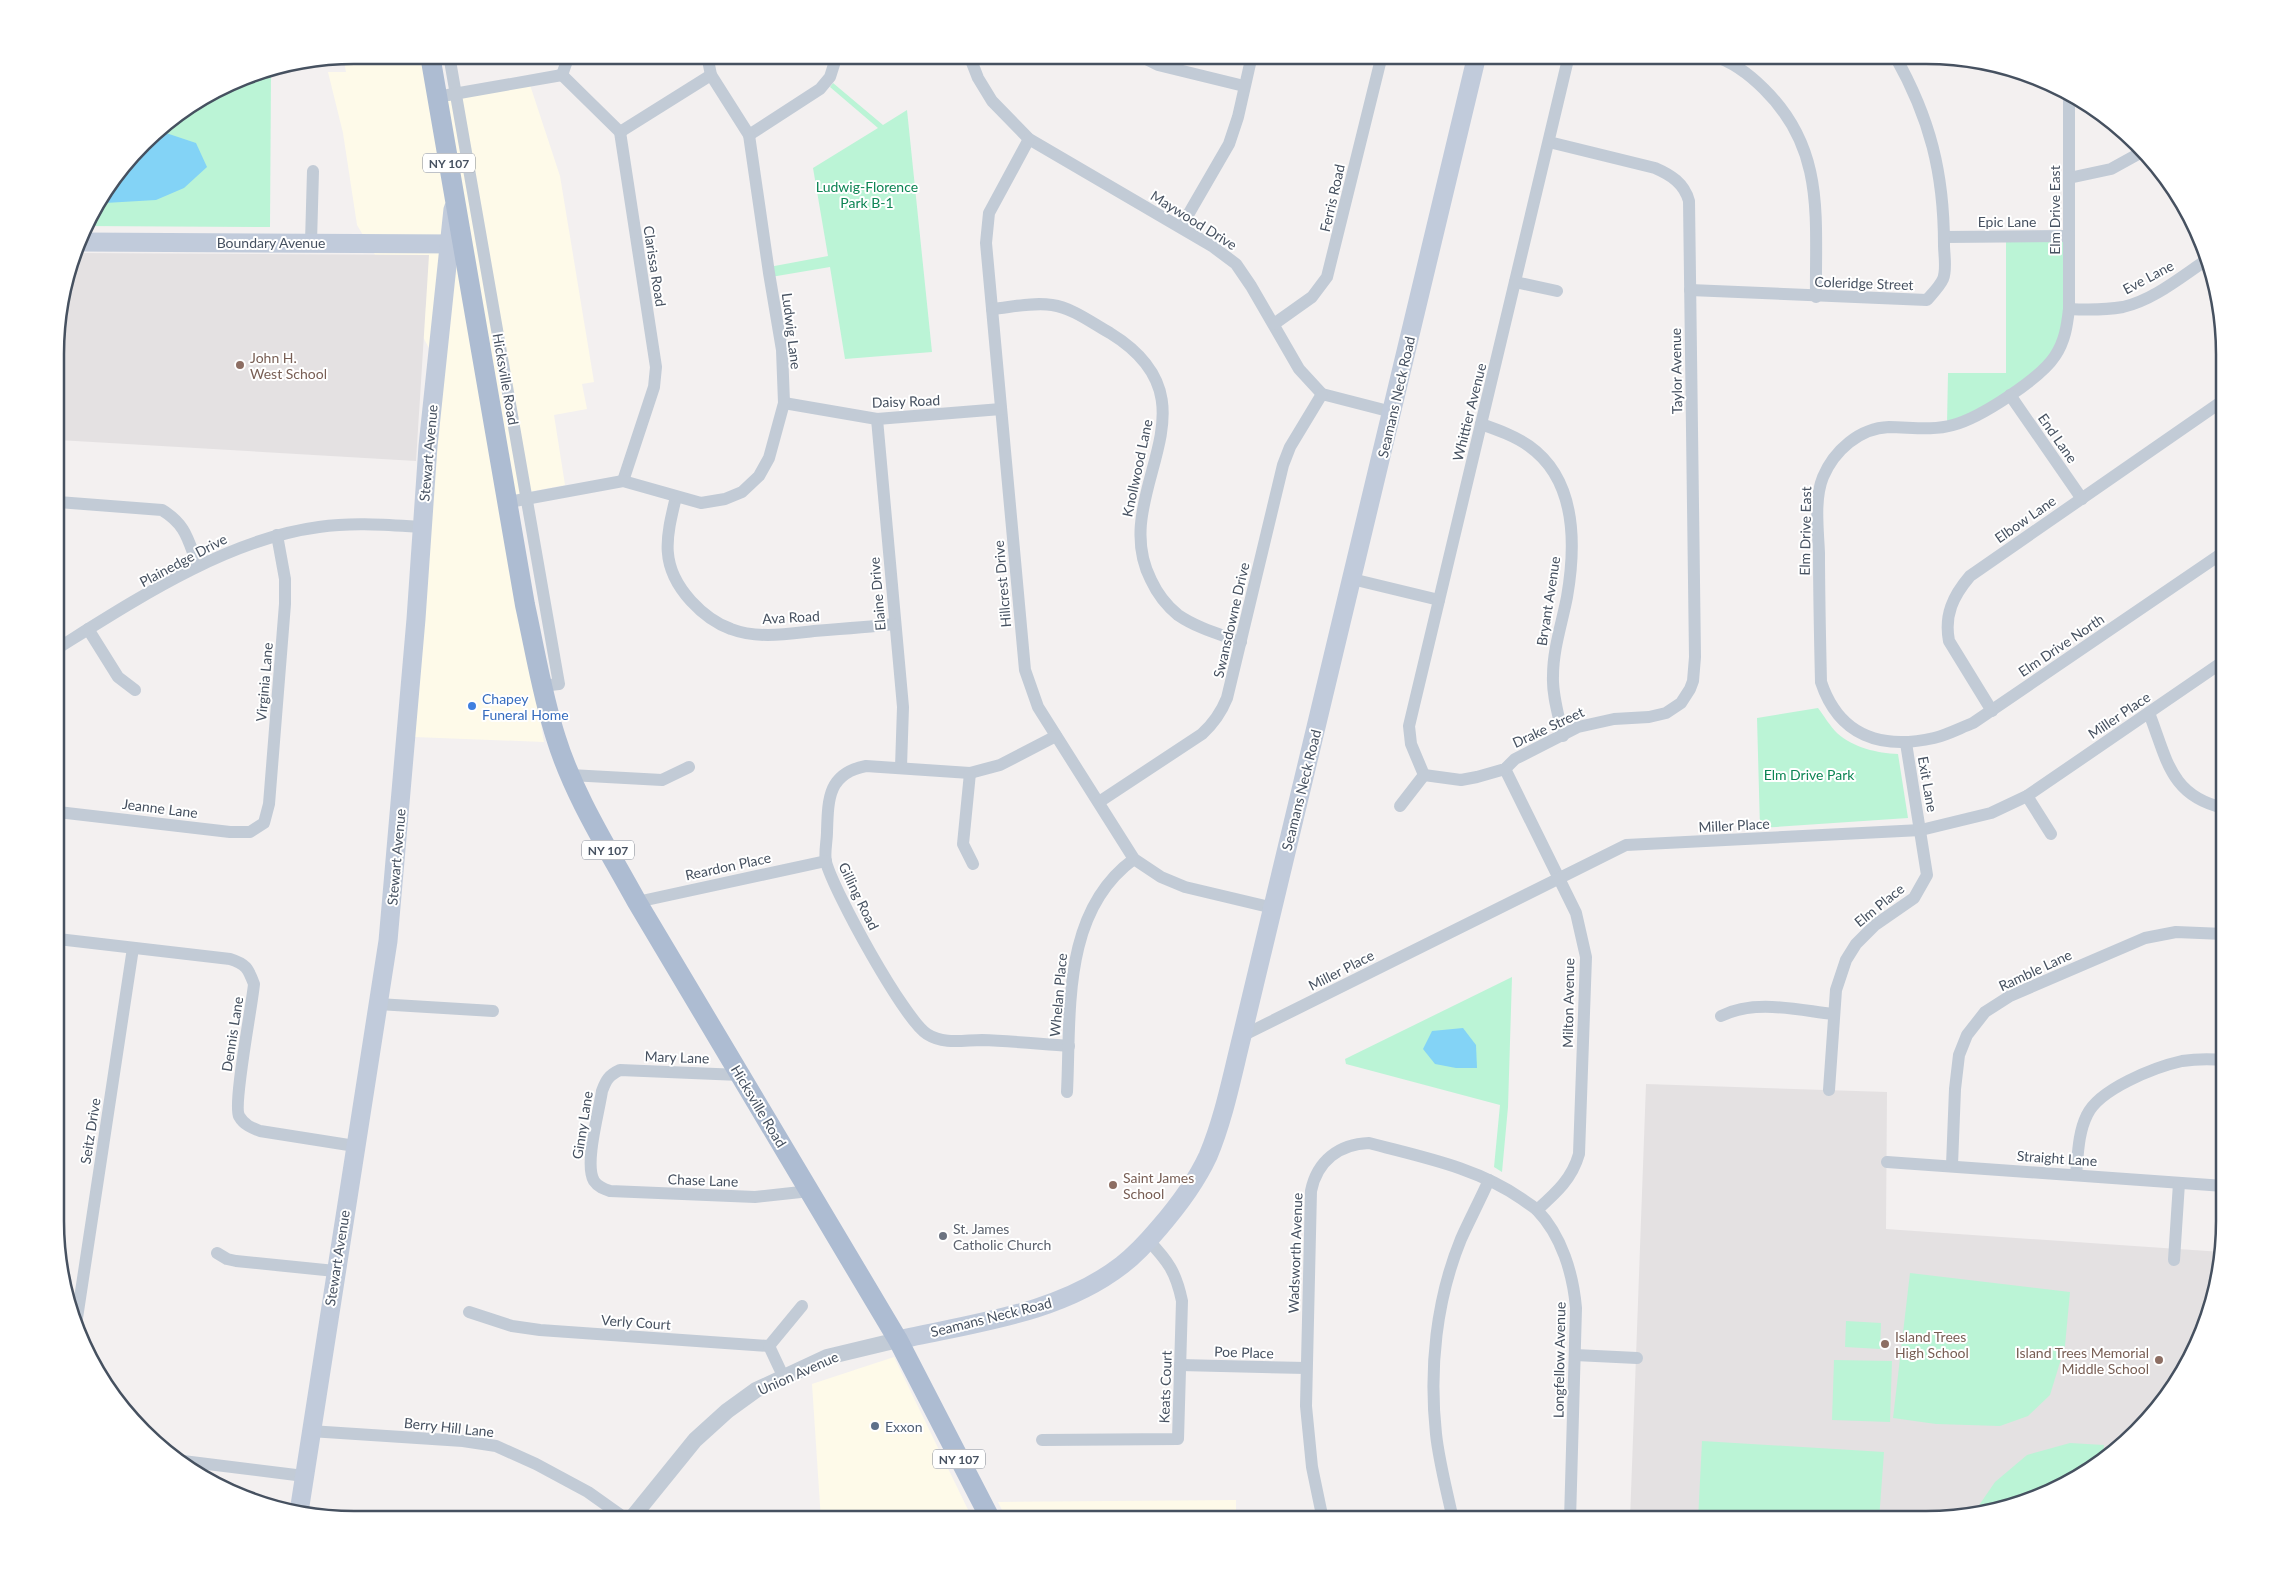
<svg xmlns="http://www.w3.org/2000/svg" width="2280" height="1575" viewBox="0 0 2280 1575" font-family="Lato,sans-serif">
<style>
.commercial{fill:#fefae9}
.education{fill:#e4e1e2}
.green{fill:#bbf4d6}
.water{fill:#83d3f6}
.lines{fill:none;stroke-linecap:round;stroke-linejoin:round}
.minor{stroke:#c2cbd6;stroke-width:12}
.tertiary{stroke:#c2cbd6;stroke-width:16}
.secondary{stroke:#c1cbdb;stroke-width:19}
.primary{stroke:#adbcd2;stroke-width:20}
.education-dot{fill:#8d6e63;stroke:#fff;stroke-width:2}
.shop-dot{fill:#3f7fe0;stroke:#fff;stroke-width:2}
.worship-dot{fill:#6b7280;stroke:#fff;stroke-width:2}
.service-dot{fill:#5c6f8a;stroke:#fff;stroke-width:2}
.labels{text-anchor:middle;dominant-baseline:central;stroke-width:4;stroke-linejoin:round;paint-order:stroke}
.shield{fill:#fff;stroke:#7e8590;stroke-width:1}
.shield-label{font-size:12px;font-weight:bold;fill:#465160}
.park-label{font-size:14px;fill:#0d8554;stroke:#fff}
.street-label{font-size:14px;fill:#465160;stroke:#fff}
.education-label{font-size:14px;fill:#785e54;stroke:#fff;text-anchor:start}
.shop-label{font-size:14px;fill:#366cbe;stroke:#fff;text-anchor:start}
.worship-label{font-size:14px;fill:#5b616d;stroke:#fff;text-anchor:start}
.service-label{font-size:14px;fill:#4e5e75;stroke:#fff;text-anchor:start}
.rim{fill:none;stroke:#465160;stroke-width:2.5}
</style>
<rect width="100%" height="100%" fill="#f3f0f0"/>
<g class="commercial">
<path d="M353,55h69l9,48 99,-18 30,91 34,206 -12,2 5,25 -33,6 11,70 -63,12 42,245 -130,-5 29,-363 -33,-61 -53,-88 -14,-92 -15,-61h18l-3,-15z"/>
<path d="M894,1357l79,163h-152l-9,-136z"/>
<path d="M1236,1500v20h-229l-9,-18z"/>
</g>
<g class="education">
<path d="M76,253l353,2 -13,206 -358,-21v-125z"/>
<path d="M1646,1084l241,8 -1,137 336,23 -13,66 -45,85 -41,43 -64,43 -55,21 -77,10h-297z"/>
</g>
<g class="green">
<path d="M271,77l-1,150 -186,-1 2,-5 70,-92 81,-50z"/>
<path d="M833,83l50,42 24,-15 25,242 -87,7 -15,-92 -59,10 -2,-10 59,-11 -15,-88 65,-40 -48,-41z"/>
<path d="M2006,238h62l-3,91 -20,38 -73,50 -25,8 1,-52h58z"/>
<path d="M1818,708c6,8 12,18 19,25 17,15 40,20 61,21l10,64 -148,10 -3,-110z"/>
<path d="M1512,977l-4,130 -6,65 -8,-5 6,-62 -154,-41 -1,-5z"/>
<path d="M1910,1273l160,19 -5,54 -15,49 -22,21 -28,10 -64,-2 -43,-6z"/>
<path d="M1846,1321l35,2 -1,26 -35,-2z"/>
<path d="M1834,1360l58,1 -2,61 -58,-2z"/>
<path d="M1702,1441l182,11 -5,68h-181z"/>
<path d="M2070,1443l34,2 -1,15 -44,29 -55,21 -31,4 22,-32 32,-27z"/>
</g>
<g class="water">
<path d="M154,132h9l33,11 11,24 -23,21 -28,12 -51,3 -3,-3z"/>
<path d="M1463,1028l13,17 1,23h-21l-21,-4 -12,-15 9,-18z"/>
</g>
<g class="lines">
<g class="minor">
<path d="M449,55l110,629 -18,2"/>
<path d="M969,55l9,23 14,23 37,38 183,107 24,18 15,22 48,83 23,25 70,18"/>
<path d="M1138,55l20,10 86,21"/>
<path d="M1714,56c19,6 36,19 50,33 62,61 51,129 52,208"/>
<path d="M562,75l58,57 36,235 -2,20 -31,94"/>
<path d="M562,75l7,-20"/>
<path d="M448,95l114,-20"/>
<path d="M2069,96v213c-2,17 -4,32 -14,47 -15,23 -75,62 -102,69 -21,6 -43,2 -64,2 -30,1 -55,24 -66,50 -9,22 -5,52 -4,76 0,43 1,86 2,129 18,54 60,68 113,56 13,-3 26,-10 39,-15l251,-171"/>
<path d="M620,132l91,-57"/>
<path d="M749,135l71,-46 10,-12 7,-22"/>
<path d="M1029,139l-40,74 -3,30 39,427 13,37 96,152 27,18 24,10 88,21"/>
<path d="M2069,178l42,-9 29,-16"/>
<path d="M1181,227l48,-83 9,-27 14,-62"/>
<path d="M1944,237l125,-1"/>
<path d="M311,242l2,-71"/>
<path d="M1515,282l42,9"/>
<path d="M1690,290l237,10c5,-6 13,-14 16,-21 4,-9 1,-25 1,-34 0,-72 -14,-127 -49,-189"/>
<path d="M992,309c20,-2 41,-7 60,-4 21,3 40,18 58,28 117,72 -4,159 41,247 6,13 16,26 27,35 19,13 41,19 63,27"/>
<path d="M2069,309c18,1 36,1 54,-2 31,-7 59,-31 85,-48"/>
<path d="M1274,324l38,-27 15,-20 55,-222"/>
<path d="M2010,395l72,104"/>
<path d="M784,403l93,16 124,-10"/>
<path d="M877,419l26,288 -2,60"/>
<path d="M1481,424c17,6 34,12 48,22 48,34 47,99 38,151 -5,26 -14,52 -14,79 -1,19 6,41 10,60"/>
<path d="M676,497c-10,41 -17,69 15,104 11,12 23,22 40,28 26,10 56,5 83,2 27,-2 54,-4 80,-7"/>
<path d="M58,502l104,8c25,15 26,31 36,56"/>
<path d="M509,502l114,-21 78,22 24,-4 17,-7 17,-16 10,-18 15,-55 -2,-53 -13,-77 -20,-138 -38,-60 -4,-20"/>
<path d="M1352,579l87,21"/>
<path d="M88,629l30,48 17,13"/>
<path d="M58,648c77,-48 169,-109 261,-121 34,-5 68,-2 103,0"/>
<path d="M1992,711l-43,-70c-5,-26 4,-45 21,-65l254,-176"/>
<path d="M2149,713c18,46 21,83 75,95"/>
<path d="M1056,736l-56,29 -30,8 -104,-7c-38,7 -38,33 -39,66 0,9 -3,21 -1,30 8,30 78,157 101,172 17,11 37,6 55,6 29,1 58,4 87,6"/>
<path d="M1505,769l71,144 10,44 -7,197c-7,25 -23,39 -42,56"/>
<path d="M970,773l-7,71 10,20"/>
<path d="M570,775l92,5 27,-13"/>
<path d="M1424,775l37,5 16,-3 28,-8 10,-10 63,-32 36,-8 35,-2 17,-4 15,-10 9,-14 3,-8 2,-24 -6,-456c-5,-18 -18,-26 -34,-33l-106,-26"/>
<path d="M1424,775l-13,-31 -2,-18 160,-671"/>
<path d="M2027,796l24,38"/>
<path d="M1099,802l103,-68c12,-11 19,-21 25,-36l56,-233 7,-18 32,-53"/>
<path d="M1400,806l24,-31"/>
<path d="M58,812l172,20h20l14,-9 5,-19 16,-200v-25l-8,-44"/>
<path d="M637,902l189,-41"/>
<path d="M58,939l172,20c16,5 18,9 24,25 -2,22 -21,120 -15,132 5,9 13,12 21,15l95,15"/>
<path d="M378,1004l115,7"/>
<path d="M1721,1016c34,-17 76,-6 112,-2"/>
<path d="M1242,1036l384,-191 295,-15 70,-17 36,-17 197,-135"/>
<path d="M740,1075l-120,-5c-11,5 -14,10 -18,21 -3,21 -18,73 -8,90 4,6 10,8 16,10l145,6 55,-6"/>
<path d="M1829,1090l7,-100 10,-30 10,-16 19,-19 39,-27 13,-23 -21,-132"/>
<path d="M1067,1092c4,-80 -6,-180 67,-233"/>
<path d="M1887,1162l337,24"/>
<path d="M1952,1165l3,-76 4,-34 8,-20 18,-23 25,-16 135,-58 31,-6 48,2"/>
<path d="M2076,1175c2,-20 2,-42 11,-60 12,-26 68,-48 95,-54 14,-2 28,-2 42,-1"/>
<path d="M217,1253l10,6 9,2 99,10"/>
<path d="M2174,1260l5,-77"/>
<path d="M469,1312l43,14 28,4 229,16 15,32"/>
<path d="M77,1318l56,-370"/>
<path d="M769,1346l33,-40"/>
<path d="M1575,1355l62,3"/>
<path d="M1180,1365l126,3"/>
<path d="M310,1431l153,10 33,5 40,18 52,28 38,27"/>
<path d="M1042,1440l136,-1 4,-138c-6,-29 -14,-40 -34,-61"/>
<path d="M175,1460l129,16"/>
<path d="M1323,1520l-11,-53 -6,-61 5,-215c6,-30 28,-47 58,-48 52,14 107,24 153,56 5,4 11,7 15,11 25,26 36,64 39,98l-6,212"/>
<path d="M1453,1520c-6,-29 -14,-58 -17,-86 -7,-65 0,-134 25,-195 9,-20 19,-39 28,-59"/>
</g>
<path class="tertiary" d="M631,1519l64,-79 32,-29 29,-21 71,-33 71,-17"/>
<g class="secondary">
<path d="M80,242l381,2"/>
<path d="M898,1340c75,-17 161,-26 224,-75 13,-10 26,-24 37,-37 19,-22 37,-46 49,-72 16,-38 24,-80 34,-120l235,-981"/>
<path d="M299,1512l89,-571 28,-322 12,-173 25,-237"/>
</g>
<path class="primary" d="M430,55l95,550c10,45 17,90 31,133 18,58 52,111 81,164l261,438 93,180"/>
</g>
<g class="education-dot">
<circle cx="240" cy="365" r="5"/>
<circle cx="1113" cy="1185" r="5"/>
<circle cx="1885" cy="1344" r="5"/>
<circle cx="2159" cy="1360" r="5"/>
</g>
<circle class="shop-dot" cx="472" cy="706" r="5"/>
<circle class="worship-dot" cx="943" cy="1236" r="5"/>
<circle class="service-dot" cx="875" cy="1426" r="5"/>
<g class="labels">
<g class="shield">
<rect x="423" y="153.5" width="52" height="19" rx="4"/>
<rect x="582" y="840.5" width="52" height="19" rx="4"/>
<rect x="933" y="1449.5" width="52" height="19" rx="4"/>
</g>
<g class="shield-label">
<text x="449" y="163">NY 107</text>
<text x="608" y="850">NY 107</text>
<text x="959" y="1459">NY 107</text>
</g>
<g class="park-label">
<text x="867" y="186">Ludwig-Florence<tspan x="867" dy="16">Park B-1</tspan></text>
<text x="1809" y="774">Elm Drive Park</text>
</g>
<g class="street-label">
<text transform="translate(1332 198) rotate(-77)">Ferris Road</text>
<text transform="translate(2054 210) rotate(-90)">Elm Drive East</text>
<text transform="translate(1194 220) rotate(32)">Maywood Drive</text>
<text x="2007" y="221">Epic Lane</text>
<text x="271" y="242">Boundary Avenue</text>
<text transform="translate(655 266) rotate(81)">Clarissa Road</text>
<text transform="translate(2148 277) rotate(-28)">Eve Lane</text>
<text transform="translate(1864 283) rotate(2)">Coleridge Street</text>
<text transform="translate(792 331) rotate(83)">Ludwig Lane</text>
<text transform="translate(1676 371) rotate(-91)">Taylor Avenue</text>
<text transform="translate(506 379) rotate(80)">Hicksville Road</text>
<text transform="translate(1396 397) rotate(-77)">Seamans Neck Road</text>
<text transform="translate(906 401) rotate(-2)">Daisy Road</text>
<text transform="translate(1469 412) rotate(-76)">Whittier Avenue</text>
<text transform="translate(2058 438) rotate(55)">End Lane</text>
<text transform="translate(428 453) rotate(-85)">Stewart Avenue</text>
<text transform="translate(1137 468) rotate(-78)">Knollwood Lane</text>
<text transform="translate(2025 519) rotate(-35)">Elbow Lane</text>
<text transform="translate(1805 531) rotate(-89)">Elm Drive East</text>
<text transform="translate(183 560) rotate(-28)">Plainedge Drive</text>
<text transform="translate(1002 584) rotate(-95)">Hillcrest Drive</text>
<text transform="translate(877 594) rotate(-95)">Elaine Drive</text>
<text transform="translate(1548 601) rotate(-81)">Bryant Avenue</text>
<text transform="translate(791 617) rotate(-3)">Ava Road</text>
<text transform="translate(1231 620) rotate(-77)">Swansdowne Drive</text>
<text transform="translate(2061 645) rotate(-34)">Elm Drive North</text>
<text transform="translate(264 682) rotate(-85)">Virginia Lane</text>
<text transform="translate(2119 715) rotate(-34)">Miller Place</text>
<text transform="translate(1548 727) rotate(-25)">Drake Street</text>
<text transform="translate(1928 784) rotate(80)">Exit Lane</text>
<text transform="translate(1301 790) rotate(-76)">Seamans Neck Road</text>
<text transform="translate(160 808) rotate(7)">Jeanne Lane</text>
<text transform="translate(1734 825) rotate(-3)">Miller Place</text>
<text transform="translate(396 857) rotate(-85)">Stewart Avenue</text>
<text transform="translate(728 866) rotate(-12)">Reardon Place</text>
<text transform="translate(859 896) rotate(64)">Gilling Road</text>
<text transform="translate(1879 905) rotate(-39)">Elm Place</text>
<text transform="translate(1341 970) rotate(-27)">Miller Place</text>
<text transform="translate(2035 970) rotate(-25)">Ramble Lane</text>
<text transform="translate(1058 995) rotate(-85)">Whelan Place</text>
<text transform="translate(1568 1003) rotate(-89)">Milton Avenue</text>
<text transform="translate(232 1034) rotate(-81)">Dennis Lane</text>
<text transform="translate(677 1057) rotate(2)">Mary Lane</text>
<text transform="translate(759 1106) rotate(59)">Hicksville Road</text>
<text transform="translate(582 1125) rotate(-81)">Ginny Lane</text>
<text transform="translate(90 1131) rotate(-81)">Seitz Drive</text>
<text transform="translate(2057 1158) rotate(4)">Straight Lane</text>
<text transform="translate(703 1180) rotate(2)">Chase Lane</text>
<text transform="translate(1295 1253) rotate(-88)">Wadsworth Avenue</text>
<text transform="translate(337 1258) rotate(-81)">Stewart Avenue</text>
<text transform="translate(991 1317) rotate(-14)">Seamans Neck Road</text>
<text transform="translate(636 1322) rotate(4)">Verly Court</text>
<text transform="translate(1244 1352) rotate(2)">Poe Place</text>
<text transform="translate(1559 1360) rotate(-89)">Longfellow Avenue</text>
<text transform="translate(798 1373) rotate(-24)">Union Avenue</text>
<text transform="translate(1165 1387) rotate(-88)">Keats Court</text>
<text transform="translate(449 1427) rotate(6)">Berry Hill Lane</text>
</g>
<g class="education-label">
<text x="250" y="357">John H.<tspan x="250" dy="16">West School</tspan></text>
<text x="1123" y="1177">Saint James<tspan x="1123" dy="16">School</tspan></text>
<text x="1895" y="1336">Island Trees<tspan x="1895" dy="16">High School</tspan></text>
<text x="2149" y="1352" text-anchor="end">Island Trees Memorial<tspan x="2149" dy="16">Middle School</tspan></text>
</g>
<g class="shop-label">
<text x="482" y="698">Chapey<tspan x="482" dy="16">Funeral Home</tspan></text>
</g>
<g class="worship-label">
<text x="953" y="1228">St. James<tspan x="953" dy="16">Catholic Church</tspan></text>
</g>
<g class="service-label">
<text x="885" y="1426">Exxon</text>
</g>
</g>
<path d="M0 0H2280V1575H0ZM354 64H1926A290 290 0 0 1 2216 354V1221A290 290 0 0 1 1926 1511H354A290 290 0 0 1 64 1221V354A290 290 0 0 1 354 64Z" fill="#fff" fill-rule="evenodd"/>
<path class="rim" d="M354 64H1926A290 290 0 0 1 2216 354V1221A290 290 0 0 1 1926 1511H354A290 290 0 0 1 64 1221V354A290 290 0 0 1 354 64Z"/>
</svg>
